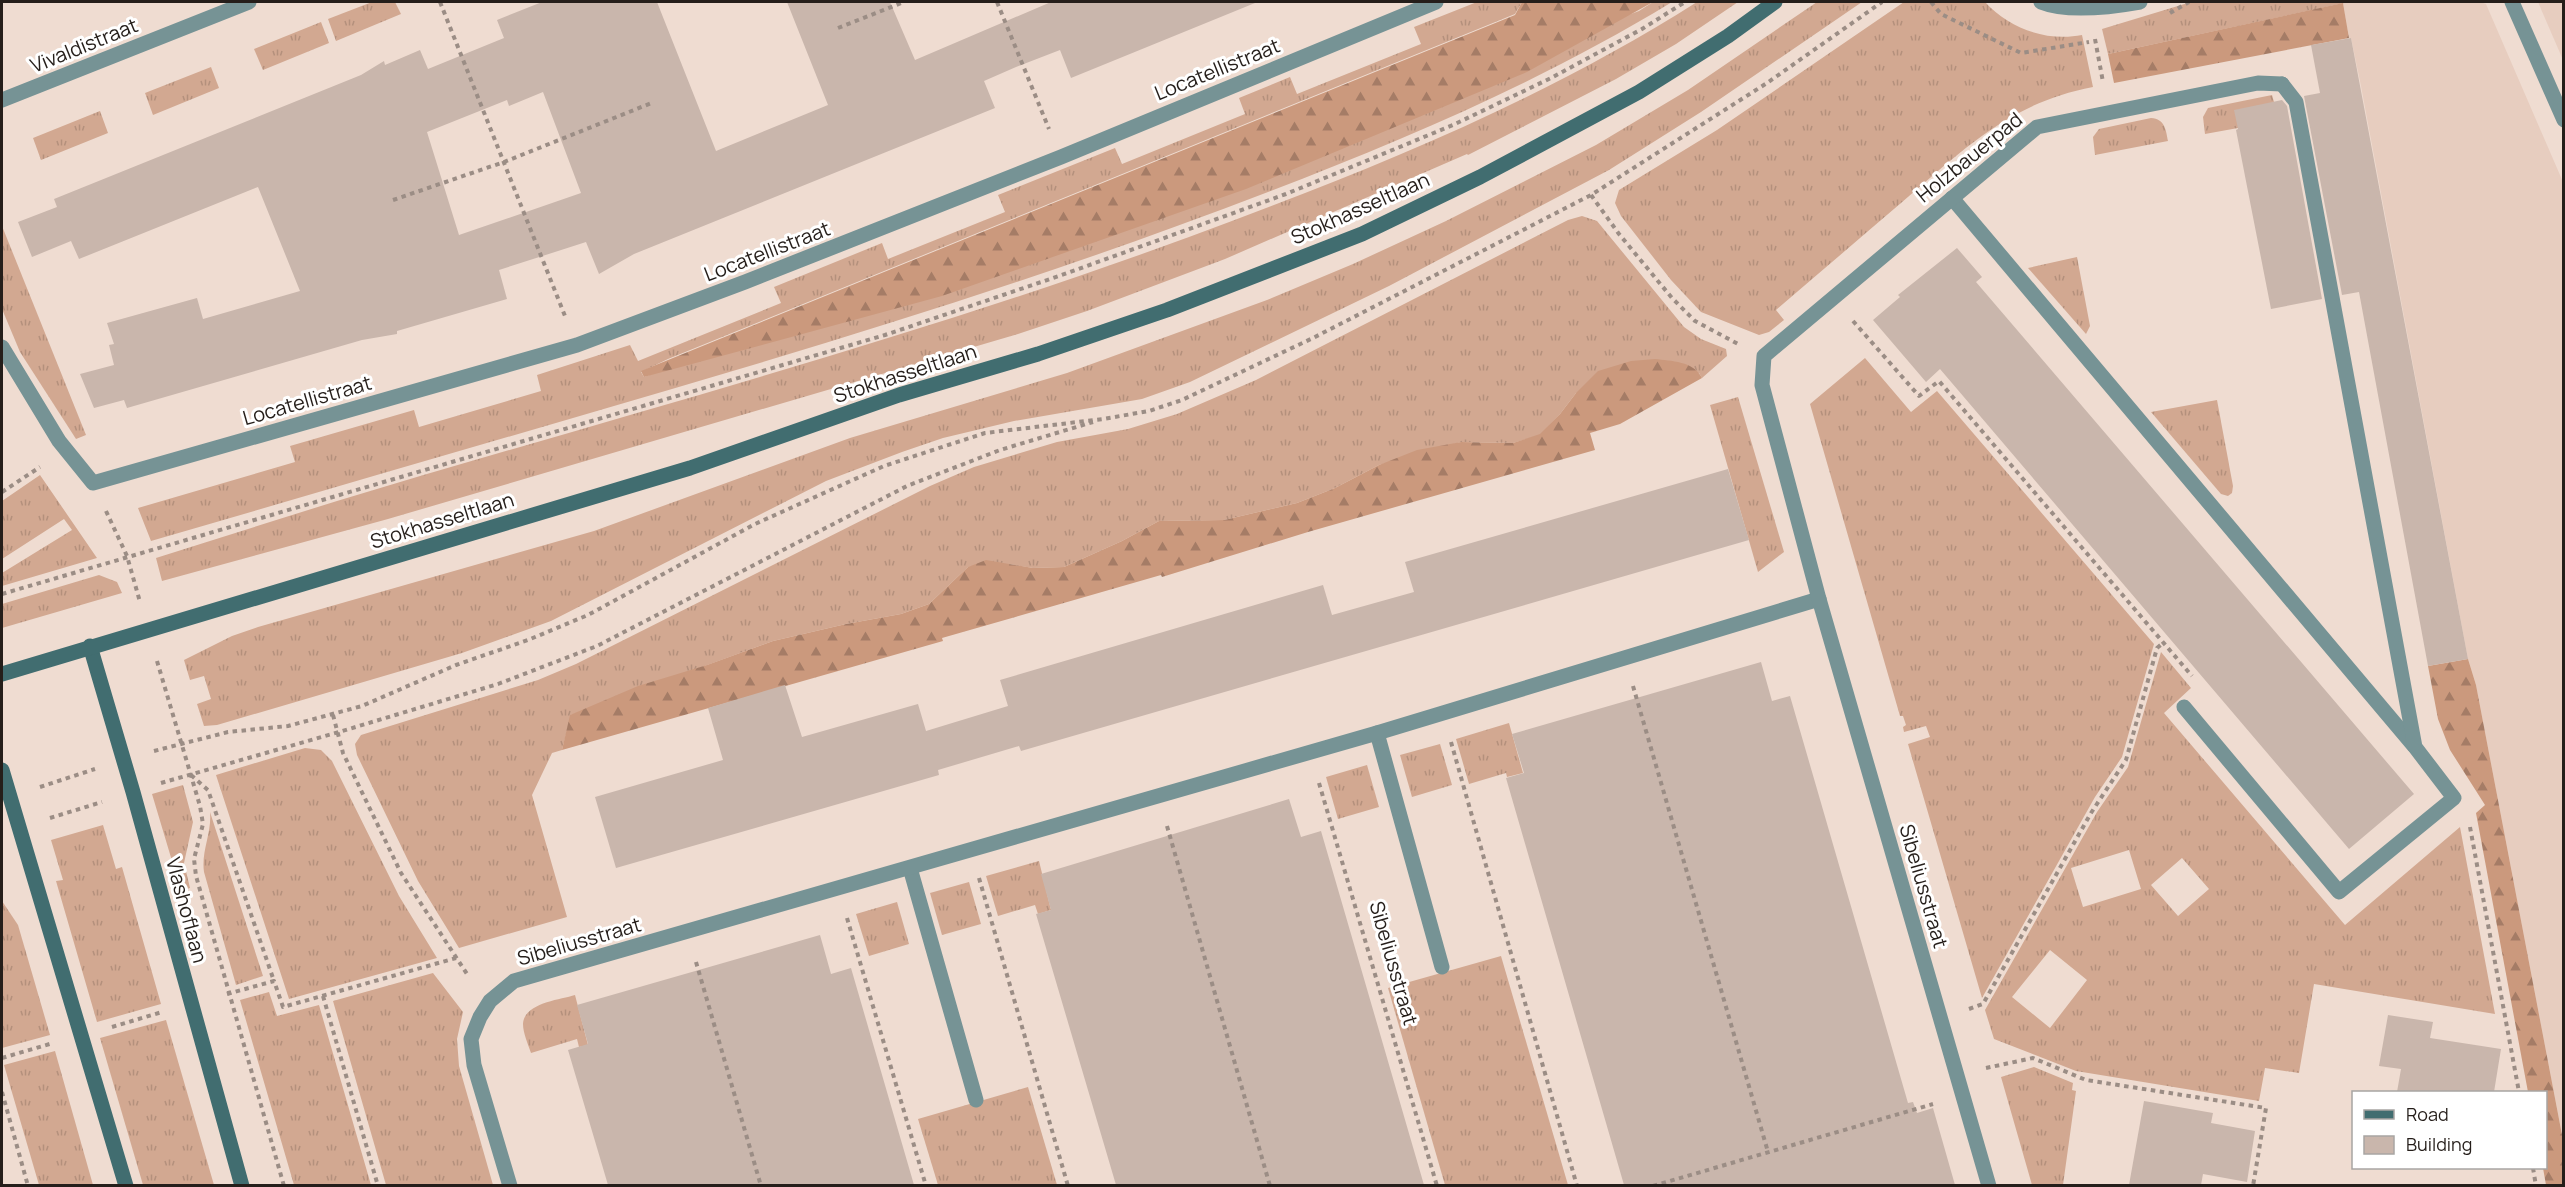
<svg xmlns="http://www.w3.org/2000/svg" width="2565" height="1187" viewBox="0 0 2565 1187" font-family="Manrope,sans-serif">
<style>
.built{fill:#e7cdbf}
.grass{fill:url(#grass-tufts);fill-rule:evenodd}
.forest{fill:url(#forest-firs)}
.building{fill:#c9b6ac;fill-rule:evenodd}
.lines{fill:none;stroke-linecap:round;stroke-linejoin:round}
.path{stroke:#9b8d85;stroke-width:4;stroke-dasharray:4.5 4.5;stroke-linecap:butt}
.lane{stroke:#769395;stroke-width:15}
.street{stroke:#769395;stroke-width:15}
.secondary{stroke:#416d70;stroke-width:15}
.labels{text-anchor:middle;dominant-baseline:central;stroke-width:6;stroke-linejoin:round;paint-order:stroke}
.street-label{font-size:20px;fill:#251e1a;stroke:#fff}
</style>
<defs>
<pattern id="grass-tufts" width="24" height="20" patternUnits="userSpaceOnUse" patternTransform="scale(1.5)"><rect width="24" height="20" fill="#d2a891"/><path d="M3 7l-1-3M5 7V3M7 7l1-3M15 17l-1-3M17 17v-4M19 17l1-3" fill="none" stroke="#b4907c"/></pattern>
<pattern id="forest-firs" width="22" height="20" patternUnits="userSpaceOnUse" patternTransform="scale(1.5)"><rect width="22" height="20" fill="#cb997d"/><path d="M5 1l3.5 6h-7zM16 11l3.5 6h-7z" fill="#a57c66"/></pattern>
</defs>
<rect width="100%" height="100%" fill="#efdcd1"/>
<g class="built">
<path d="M2349,2h131l6,2 77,178v958l-87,-455 -8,-26 -107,-573 -10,-48h-2l-6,-35z"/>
<path d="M2538,2h25v58z"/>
</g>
<g class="grass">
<path d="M372,2h23l6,12 -65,27 -8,-22z"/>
<path d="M1477,2h45l-7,12 -847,345 -27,13 3,5 995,-366 14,-9h19c-156,95 -324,161 -495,224 -199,73 -401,133 -604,192 -141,41 -281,82 -422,123l-13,-33 157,-46 -5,-16 124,-36 5,17 122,-36 -4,-16 93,-30 8,16 143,-58 -7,-16 108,-44 6,16 117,-47 -7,-17 117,-47 7,16 123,-50 -6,-16 51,-21 7,17 124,-50 -7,-17z"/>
<path d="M1697,2h41l-62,42 -60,35 -148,76 -1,-1 -242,105 -138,52 -69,23 -630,185 -226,62 -6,-23c60,-19 120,-38 181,-57 285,-86 572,-161 852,-264 176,-65 349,-134 508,-235z"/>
<path d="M1817,2h45l-161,110 -92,58 -220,116 -199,96 -48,17 -128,22 -71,17 -41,14 -76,29 -275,140 -89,32 -245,72 -13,1 -7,-22 14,-5 -7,-23 -14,4 -6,-20 48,-24 26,-9 336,-96 256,-93 217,-65 200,-73 86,-36 93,-43 150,-76 92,-55z"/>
<path d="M1904,2h81c24,26 61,40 97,33l11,52c-84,16 -130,63 -192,116 -42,36 -83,71 -125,107l8,10 -15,12 -10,3 -58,-23 -30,-32 -50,-64 -6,-13 4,-13 98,-60z"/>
<path d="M2191,2h158l-241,52 -6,-25z"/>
<path d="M321,22l8,21 -66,27 -9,-21z"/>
<path d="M211,67l8,21 -66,27 -8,-22z"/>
<path d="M2272,95l2,7 -36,26 -33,6 -2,-17 5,-9z"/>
<path d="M100,111l8,22 -67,27 -8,-22z"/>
<path d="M2151,118c14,1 15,12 17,23l-73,14 -2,-18 6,-8z"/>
<path d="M1582,216l15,5 87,106 17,12 25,10 1,7 -25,22 -3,-5 -123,20 -16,21 -20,21 -27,8 -52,-1 -82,23 -44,23 -38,15 -73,17 -65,1 -37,20 -58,26 -31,1 -24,-4 -41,3 -39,37 -28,10 -55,10 -73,17 -202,74 -9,35 -10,3 -20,42 35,122 -108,31 -41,-67 -61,-126 -2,-11 6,-9 177,-55 38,-16 354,-178 44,-19 83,-25 71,-13 49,-15 79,-34 312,-160z"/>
<path d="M2,226l84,209 -10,4 -56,-87 -18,-43z"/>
<path d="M2077,257l13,69 -4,8 -58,-66z"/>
<path d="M1865,358l46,54 26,-21 217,253 -32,113 -27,40 -113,201 -74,-254 22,-7 -4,-11 -22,6 -1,-5 3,-2 -3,-9h-3l-90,-312z"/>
<path d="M1738,397l46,155 -26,20 -48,-167z"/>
<path d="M2217,400l16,86 -1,7 -4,3 -7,-2 -70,-82z"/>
<path d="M40,475l57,83 -95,28v-13l70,-43 -8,-11 -62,40v-58z"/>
<path d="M99,575l18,7 5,11 -120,35v-24z"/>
<path d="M2161,652l30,36 -27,25 181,212 115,-98 35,187 -181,-30 -15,89 -34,-5 -6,33 -183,-30 -82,-32 -9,-29 112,-198 31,-45zM2129,850l12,39 -58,18 -12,-39zM2182,858l27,31 -31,27 -27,-31zM2050,950l37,30 -37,48 -38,-31z"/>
<path d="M1509,723l14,50 -16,4 -1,-4 -37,11 -13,-45z"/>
<path d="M1440,744l12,41 -40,12 -12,-42z"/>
<path d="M305,748l16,2 11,11 67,135 38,62 -148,41 -73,-224z"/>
<path d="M1367,765l12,42 -41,12 -12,-42z"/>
<path d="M183,785l10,37 -9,41 6,25 -9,3 -29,-97z"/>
<path d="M210,812l53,164 -27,9 -32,-113c-3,-21 8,-39 6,-60z"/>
<path d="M103,825l13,44 6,-2 39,137 -64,18 -41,-141 7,-1 -12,-40z"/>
<path d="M1039,861l12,49 -13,4 -3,-9 -37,11 -12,-40z"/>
<path d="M969,882l12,42 -39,11 -12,-42z"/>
<path d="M2,901l16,24 32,110 -48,13z"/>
<path d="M897,902l12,42 -40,12 -13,-42z"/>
<path d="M1501,956l67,229h-123l-57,-197z"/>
<path d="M433,973l30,39 -6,27 2,27 34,119h-107l-53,-184z"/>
<path d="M269,992l8,24 42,-11 52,180h-77l-54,-185z"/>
<path d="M575,995l13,50 -9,2 -2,-8 -46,14c-3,-9 -8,-20 -8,-29 1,-21 36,-24 52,-29z"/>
<path d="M166,1020l48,165h-71l-43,-147z"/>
<path d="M55,1051l38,134h-54l-35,-120z"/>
<path d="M2034,1067l39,16 -1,7 4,1 -13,94h-31l-31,-108z"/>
<path d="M1028,1087l29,98h-119l-20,-66z"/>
</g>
<g class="forest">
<path d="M1522,2h131l-126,70 -281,117 -304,107 -298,81 -3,-6 874,-356z"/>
<path d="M2343,3l6,35 -235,45 -6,-29z"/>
<path d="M1655,359c16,2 39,2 47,19l-82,46 -30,9 5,17 -287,82 -146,45 -1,-2 -219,63 1,3 -381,109 8,-35 68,-29 69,-21 66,-24 73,-17 55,-10 28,-10 39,-37 18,-7 47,8 31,-1 58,-26 37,-20 65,-1 73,-17 38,-15 44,-23 38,-15 44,-8 52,1 27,-9 20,-20 16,-21 22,-22 33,-10z"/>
<path d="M2468,659l8,26 87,455v45h-17l-3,-17h3v-76h-18l-52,-279 9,-8 -35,-55 -12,-31 -10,-53z"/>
</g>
<g class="building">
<path d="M542,2h115l59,149 112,-46 -41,-103h103l25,58 136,-58 204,1 -184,75 -11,-28 -44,17 -32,14 11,27 -361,146 -35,20 -13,-32 -87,28 8,29 -110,32v3l-35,6 -235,68 -3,-8 -30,8 -14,-34 34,-9 -5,-20 5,-1 -7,-21 90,-25 6,21 97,-28 -42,-104 -179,72 -8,-18 -39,16 -14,-35 39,-15 -3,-8 307,-124 23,-14 1,4 35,-15 8,19 76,-31 -7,-18zM543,92l38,101 -122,42 -32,-103 80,-32 2,6z"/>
<path d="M2351,38l117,621 -40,7 -69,-374 -17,3 -38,-199 16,-3 -9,-48z"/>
<path d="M2282,100l5,6 35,193 -51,10 -35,-179 2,-1 -4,-19z"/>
<path d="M1957,248l25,29 -6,5 438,512 -65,55 -409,-480 -14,13 -53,-62 27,-23 -2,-2z"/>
<path d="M1728,469l21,71 -728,211 -2,-5 -81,24 1,5 -323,93 -21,-71 128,-37 -15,-52 77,-23 17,52 116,-33 8,27 82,-25 -8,-26 323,-95 9,30 82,-23 -9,-30z"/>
<path d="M1761,662l11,39 18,-5 118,407 5,-1 4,11 16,-5 22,77h-331l-118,-407 18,-5 -12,-39z"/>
<path d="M1289,799l12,38 20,-6 103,354h-308l-80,-271 15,-4 -10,-36z"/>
<path d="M820,935l11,39 20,-6 63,217h-306l-40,-135 20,-6 -11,-39z"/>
<path d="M2388,1015l45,7 -3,16 71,11 -7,43h-97l4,-23 -22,-3z"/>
<path d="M2144,1101l69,12 -2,10 44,8 -8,51 -44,-8 -2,11h-72z"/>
</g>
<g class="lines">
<g class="path">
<path d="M440,2l125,314"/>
<path d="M997,2l52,127"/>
<path d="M1931,2l10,12 80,39 68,-11"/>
<path d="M2170,13l19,-11"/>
<path d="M838,28l66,-26"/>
<path d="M2095,39l8,43"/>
<path d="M1591,195l28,39 53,64 23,23 43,23"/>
<path d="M393,200l111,-38 150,-60"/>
<path d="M1853,321l66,75 20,-15 253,295"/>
<path d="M2,492l38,-25"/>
<path d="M106,511l21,45 13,46"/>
<path d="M2,594l883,-259 174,-59 227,-82 167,-69 98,-47 91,-49 43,-27"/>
<path d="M157,661l43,145 3,18 -9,35 2,17 88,310"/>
<path d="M1633,686l135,466"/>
<path d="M333,715l10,38 58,120 68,104"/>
<path d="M1451,742l126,444"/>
<path d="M154,751l74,-19 60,-6 74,-20 94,-41 72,-25 60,-25 167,-91 129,-58 101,-33 118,-14 46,-8 33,-11 131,-62 278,-143 176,-112 115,-81"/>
<path d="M191,775l17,15 66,191"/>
<path d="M161,783l178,-51 159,-48 99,-38 310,-160 93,-36 93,-28"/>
<path d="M1319,783l118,403"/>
<path d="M40,787l55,-18"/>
<path d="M50,818l52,-16"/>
<path d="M1167,826l103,360"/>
<path d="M2470,827l49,265"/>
<path d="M979,878l89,308"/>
<path d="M847,918l79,268"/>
<path d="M696,962l65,224"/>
<path d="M227,994l47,-13 9,26 173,-49"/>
<path d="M323,996l55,190"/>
<path d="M1969,1009l14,-5 108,-191 35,-53 31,-112 6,-5"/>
<path d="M112,1027l50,-15"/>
<path d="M2,1058l51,-15"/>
<path d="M1986,1068l47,-10 53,22 180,28 -13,78"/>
<path d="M2,1092l26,94"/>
<path d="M2533,1168l3,18"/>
<path d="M1653,1186l280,-82"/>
</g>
<g class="lane">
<path d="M2512,2l52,118"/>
<path d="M1952,198l462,548"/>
<path d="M2184,707l155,185 115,-94 -39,-51 -119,-645 -14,-18"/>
</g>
<g class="street">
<path d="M2041,2c27,11 71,5 99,0"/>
<path d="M2,100l247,-98"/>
<path d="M2,347l57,94 34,42 484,-138 168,-63 316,-125 375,-155"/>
<path d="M1377,733l65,234"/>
<path d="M910,868l66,232"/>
<path d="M510,1186l-36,-121 -3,-26 9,-22 10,-16 24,-20 863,-248 442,-134"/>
<path d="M1989,1186l-170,-587 -57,-214 2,-29 273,-229 221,-44 24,1"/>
</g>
<g class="secondary">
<path d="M90,646l43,146 109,394"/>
<path d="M2,674l688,-206 209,-73 139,-41 129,-44 195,-76 118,-57 159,-85 89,-56 47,-34"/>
<path d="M2,770l124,416"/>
</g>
</g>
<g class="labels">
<g class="street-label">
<text transform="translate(84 45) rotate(-22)">Vivaldistraat</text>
<text transform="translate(1217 69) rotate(-22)">Locatellistraat</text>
<text transform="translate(1969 157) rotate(-39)">Holzbauerpad</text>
<text transform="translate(1360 208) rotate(-24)">Stokhasseltlaan</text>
<text transform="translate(767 251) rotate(-21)">Locatellistraat</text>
<text transform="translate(905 373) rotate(-18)">Stokhasseltlaan</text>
<text transform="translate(307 400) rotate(-16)">Locatellistraat</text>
<text transform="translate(442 520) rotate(-17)">Stokhasseltlaan</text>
<text transform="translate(1924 886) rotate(74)">Sibeliusstraat</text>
<text transform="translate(187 910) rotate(75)">Vlashoflaan</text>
<text transform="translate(579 941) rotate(-16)">Sibeliusstraat</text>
<text transform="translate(1394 963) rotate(74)">Sibeliusstraat</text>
</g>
</g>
<rect width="2565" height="1187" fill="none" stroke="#251e1a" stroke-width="6"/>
<rect x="2352" y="1091" width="195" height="78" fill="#ffffff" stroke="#a8a5a3" stroke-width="1.5"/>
<rect x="2364" y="1110" width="30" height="9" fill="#416d70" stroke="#a8a5a3" stroke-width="1.5"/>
<text x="2406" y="1121" font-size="18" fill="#251e1a">Road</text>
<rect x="2364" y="1136" width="30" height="18" fill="#c9b6ac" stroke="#a8a5a3" stroke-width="1.5"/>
<text x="2406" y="1151" font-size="18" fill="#251e1a">Building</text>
</svg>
